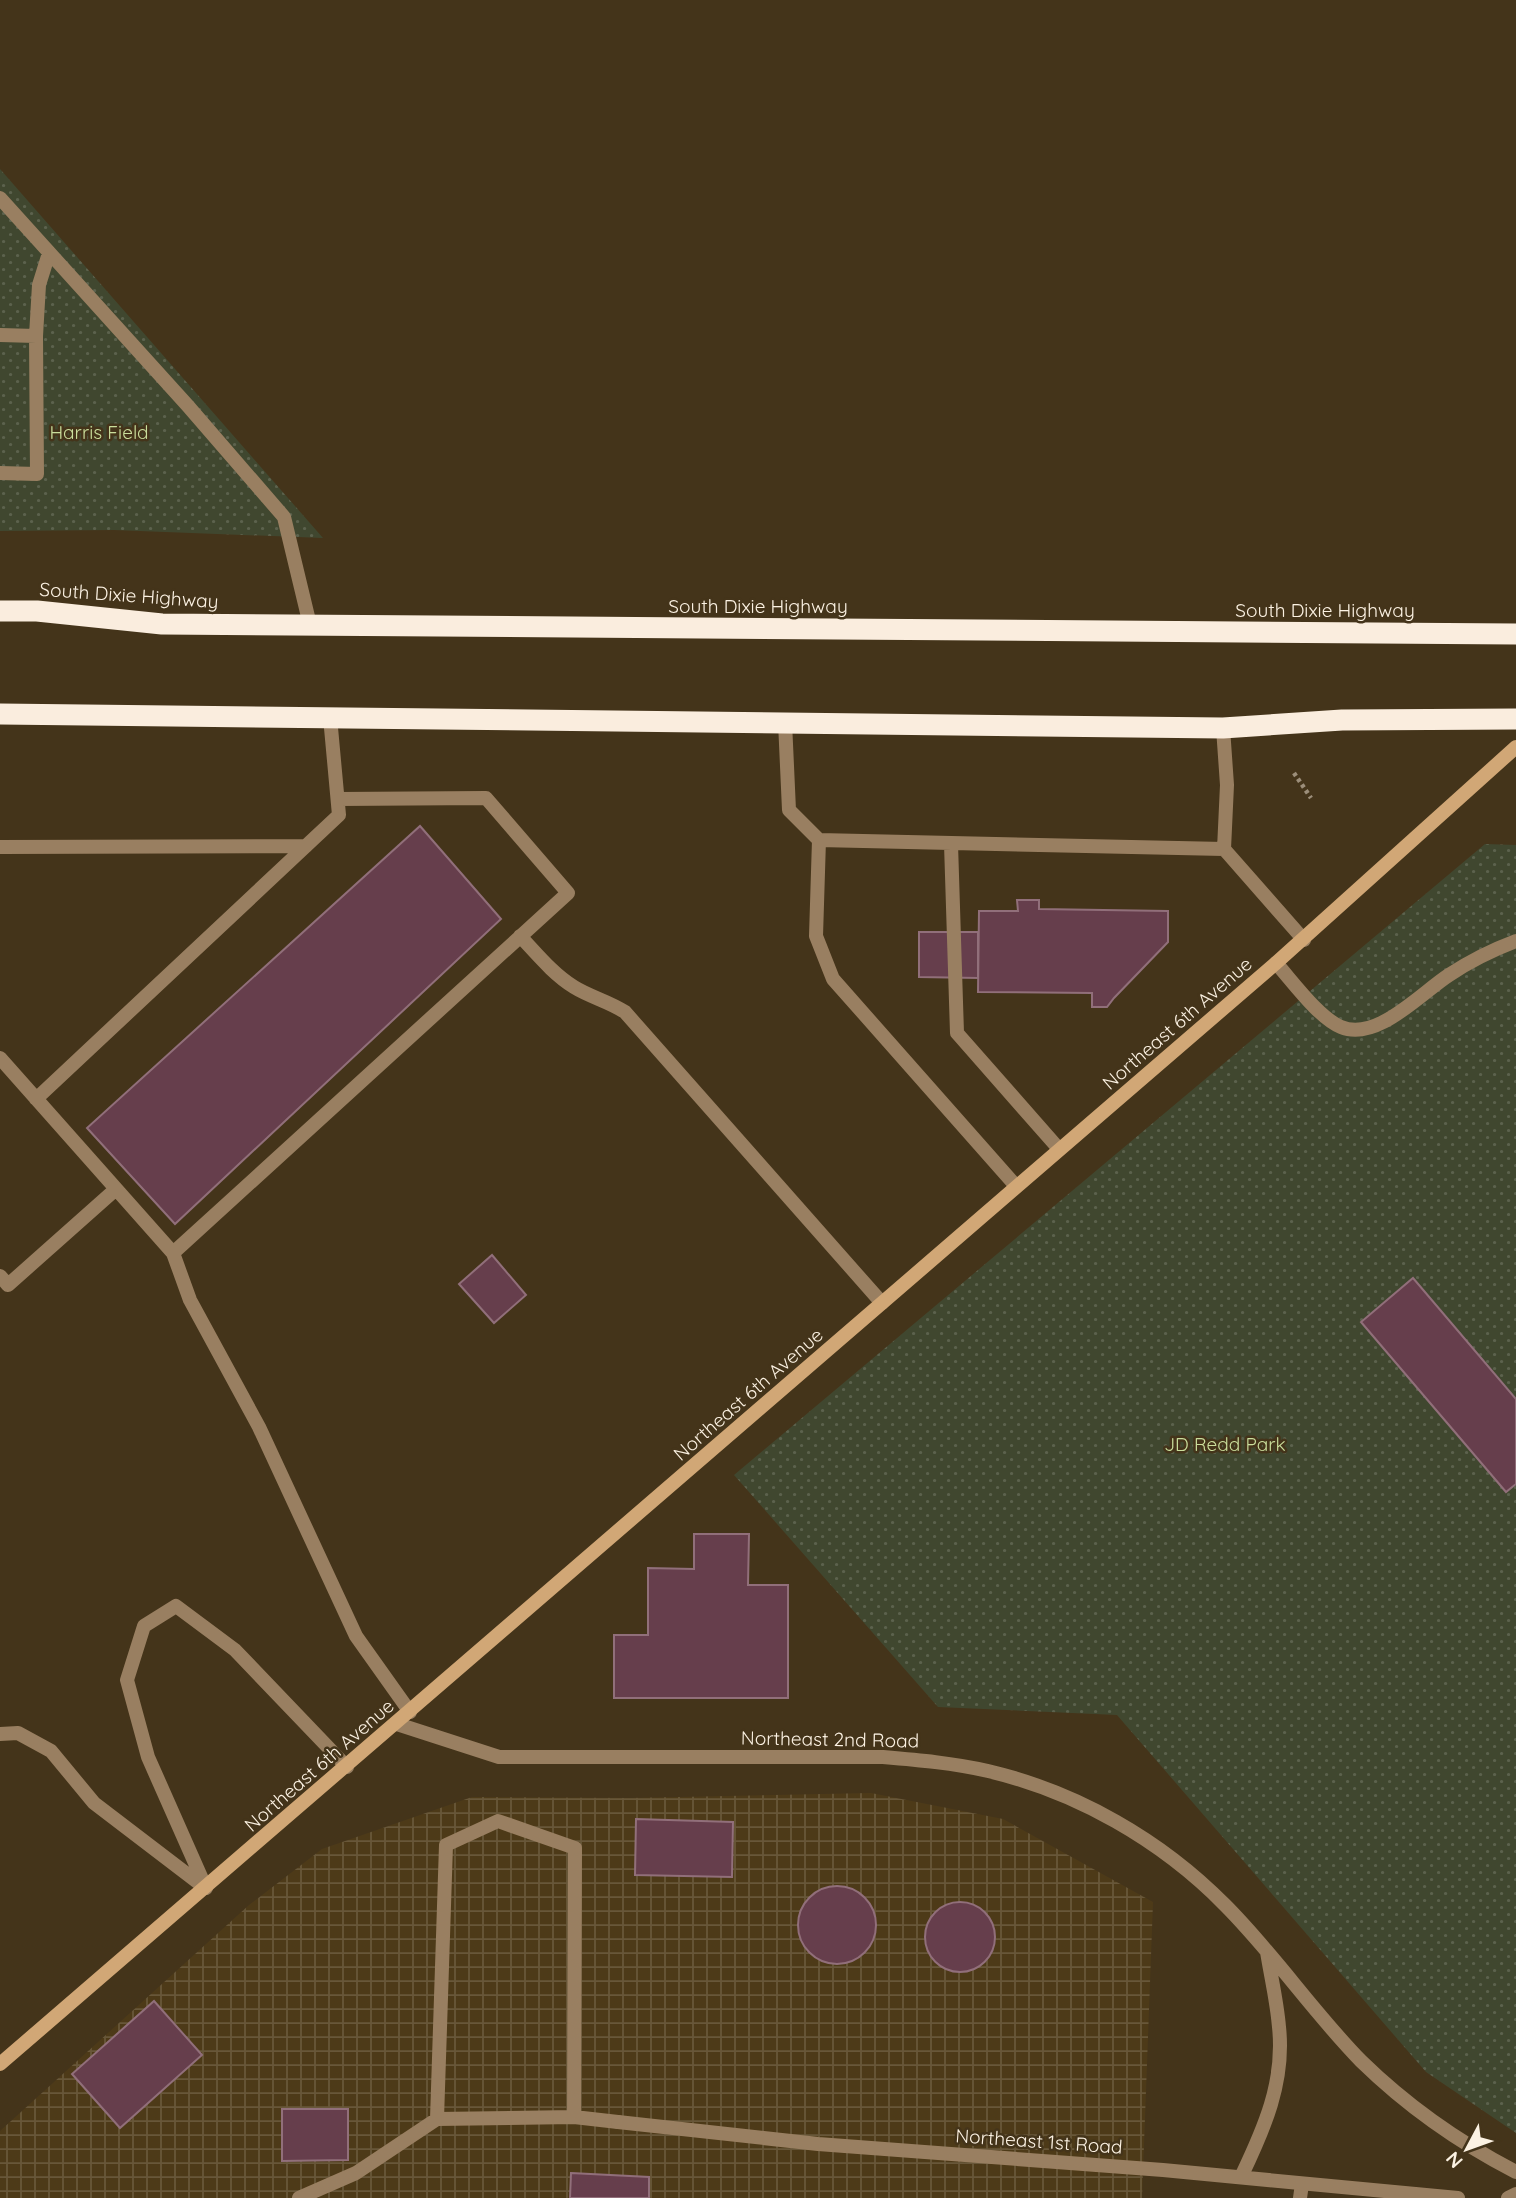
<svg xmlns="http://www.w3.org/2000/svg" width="1516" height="2198" font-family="Quicksand,sans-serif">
  <defs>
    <pattern id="industrial-grid" width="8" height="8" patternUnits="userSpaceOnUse" patternTransform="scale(1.75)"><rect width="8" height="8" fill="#4d3a18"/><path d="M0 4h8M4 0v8" fill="none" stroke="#685739"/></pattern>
    <pattern id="park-dots" width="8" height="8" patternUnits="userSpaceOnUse" patternTransform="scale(1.75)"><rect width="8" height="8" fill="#40472f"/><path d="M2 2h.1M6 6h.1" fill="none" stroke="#5c624d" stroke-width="1.8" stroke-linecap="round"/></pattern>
  </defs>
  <rect width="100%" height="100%" fill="#44341a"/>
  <path fill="url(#industrial-grid)" d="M871,1793L1003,1819L1153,1902L1142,2198H0V2131L249,1905L322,1849L472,1797L630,1798Z"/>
  <path fill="url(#park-dots)" d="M0,169L323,538L114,530L0,531Z
    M1485,844L1516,845V2133L1426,2072L1117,1715L938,1707L734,1475Z"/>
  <path fill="#663e4c" stroke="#916f7a" stroke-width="2" d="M420,826L501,919L175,1224L87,1128Z
    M1017,900H1039V909L1168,911V942L1114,998L1107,1007H1092V993L978,992L979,911H1018Z
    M919,932H978V978L919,977Z
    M492,1255L526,1295L494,1323L459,1284Z
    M1413,1278L1516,1399V1484L1506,1492L1361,1322Z
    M694,1534H749L748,1585H788V1698H614V1635H648V1568L694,1569Z
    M636,1819L733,1822L732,1877L635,1875Z
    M798 1925a39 39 0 1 1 78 0a39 39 0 1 1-78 0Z
    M925 1937a35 35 0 1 1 70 0a35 35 0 1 1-70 0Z
    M154,2001L202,2055L120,2128L72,2074Z
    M282,2109H348V2160L282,2161Z
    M571,2173L649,2177V2198H570Z"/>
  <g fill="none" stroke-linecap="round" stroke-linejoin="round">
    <path stroke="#9c8e7a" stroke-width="4.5" stroke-dasharray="3.5 3.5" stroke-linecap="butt" d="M1294,773L1311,798"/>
    <path stroke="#997f61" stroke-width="14" d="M0,198L188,406L284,517L310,625
      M0,335L36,336L37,474L0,473
      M36,336L39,285L49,253
      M785,722L789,810L819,840L1224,849
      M1223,728L1227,785L1224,849L1304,940
      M819,840L816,936L833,979L1016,1186
      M951,844L957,1033L1059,1149
      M0,847L306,846
      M520,936C537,954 553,974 574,987C590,997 608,1001 625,1012L882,1303
      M1276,963C1293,982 1319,1018 1341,1027C1377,1042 1421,993 1449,975C1470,961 1492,950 1516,941
      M0,1058L173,1253L190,1300L259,1427L356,1636L410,1712
      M36,1099L339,815L330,717
      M173,1253L568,893L486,798L338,799
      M0,1276L8,1285L116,1189
      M0,1734L18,1733L51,1751L94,1803L204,1887
      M206,1888L148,1757L127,1680L144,1626L176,1606L235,1650L347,1767
      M437,2119L574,2117
      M299,2198L356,2173L437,2119L446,1845L498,1821L575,1848L574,2117L618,2122
      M1300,2198L1302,2184"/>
    <path stroke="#997f61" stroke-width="14" d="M397,1724L499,1757H883C918,1760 953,1763 988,1771C1077,1792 1161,1840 1225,1905C1274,1954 1313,2012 1361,2061C1406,2105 1460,2143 1516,2172
      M618,2122L818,2144L1163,2170L1458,2198
      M1241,2177C1264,2129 1285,2082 1279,2027C1277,2002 1271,1977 1267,1952
      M1508,2198L1516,2194"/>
    <path stroke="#d1a776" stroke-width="14" d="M0,2064L1276,963L1516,747"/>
    <path stroke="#faedde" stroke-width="21" d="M0,611H37L162,624L1516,634
      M0,714L1223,728L1342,720L1516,719"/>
  </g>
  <g text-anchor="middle" stroke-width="5" stroke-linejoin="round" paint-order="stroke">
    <g font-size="19" fill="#cade9c" stroke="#44341a">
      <text x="99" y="439">Harris Field</text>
      <text x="1225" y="1451">JD Redd Park</text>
    </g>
    <g font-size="19" fill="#fcf2e3" stroke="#44341a">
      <text transform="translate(129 595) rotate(4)" y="7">South Dixie Highway</text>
      <text x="758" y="613">South Dixie Highway</text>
      <text x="1325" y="617">South Dixie Highway</text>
      <text transform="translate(1177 1023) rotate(-41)" y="7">Northeast 6th Avenue</text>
      <text transform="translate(748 1394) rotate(-41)" y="7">Northeast 6th Avenue</text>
      <text transform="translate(830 1739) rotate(1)" y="7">Northeast 2nd Road</text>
      <text transform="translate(319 1765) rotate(-41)" y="7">Northeast 6th Avenue</text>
      <text transform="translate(1039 2141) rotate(4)" y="7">Northeast 1st Road</text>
    </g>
  </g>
  <g transform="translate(1467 2149) rotate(229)" stroke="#44341a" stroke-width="5" paint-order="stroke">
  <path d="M0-5L12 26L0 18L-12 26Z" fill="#fcf2e3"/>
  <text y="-10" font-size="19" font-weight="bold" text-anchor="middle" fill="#fcf2e3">N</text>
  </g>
</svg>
